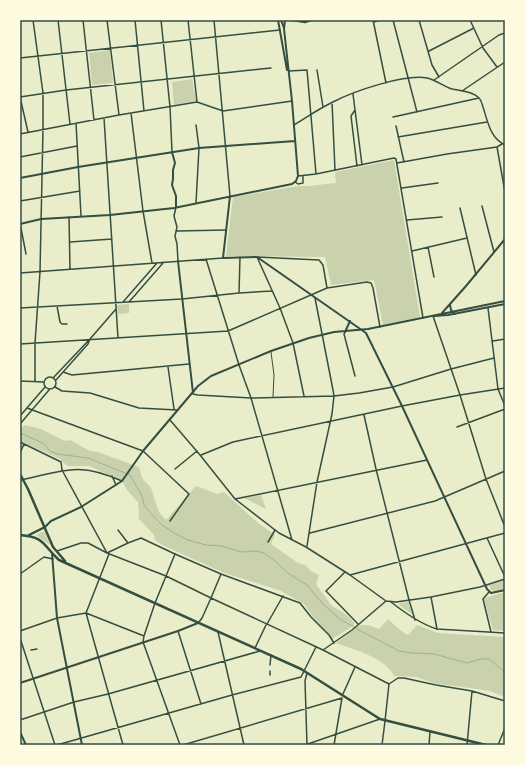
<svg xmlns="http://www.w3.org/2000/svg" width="525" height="765" font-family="Inter,sans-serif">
  <rect width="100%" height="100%" fill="#e9edc9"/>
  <path fill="#cad2ad" d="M110,50L113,83L92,85L89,53Z
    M192,79L196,101L174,105L172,82Z
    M394,160L420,317L383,325L374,280L331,285L325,257L226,256L233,197L298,186H308L336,183L335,172Z
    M129,304V313L118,314L117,305Z
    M25,425L41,429L65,441L70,440L90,451L98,452L139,467L142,478L151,488L159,512L166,520L196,486L217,494L224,492L258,523L275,535L271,544L298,563L305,565L311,571L319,575L316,584L331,605L348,616L355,624L350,628L332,639L313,617L304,604L281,591L222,572L160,544L155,540L154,535L139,519L138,502L127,490L122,481L89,466H67L60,459L20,441V429Z
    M261,495L266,509L244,498Z
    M44,531L50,545L36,535Z
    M505,580V589L495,591L491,590L489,585Z
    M505,592V631L493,630L484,600L485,598Z
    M408,602L412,613V614L399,605L400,603Z
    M388,619C395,625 400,631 408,635L417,625L438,633L505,637V697L490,691L470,688L437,684L416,677L394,676C386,658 353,649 336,643L360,625H368L379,629Z"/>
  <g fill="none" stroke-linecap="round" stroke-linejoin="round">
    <path stroke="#a3b18a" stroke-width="1" d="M20,433L43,443L50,451L57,454L88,458L130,475L142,496L144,505L152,515L161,524L174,533L188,540L206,545L221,546L242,552L256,551L264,553L274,560L289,574L307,585L323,604L340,619L359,630L399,651L412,653L434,654L467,663L481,659H489L505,672"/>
    <path stroke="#344e41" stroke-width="1" d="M271,352L274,375L273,397"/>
    <path stroke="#344e41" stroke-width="1.5" d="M20,442L59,461L61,462L62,470
      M143,451L189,494L170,521
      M20,453L24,444
      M268,542L275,530
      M175,554L221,574L300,603L311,617L329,635L334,643
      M345,572L326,591L358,624
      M20,574L44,557L53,559
      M489,592L483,599L491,632
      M211,598L221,574
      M409,600L415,620
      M391,602C405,613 420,624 437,629L505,633
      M267,624L283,596
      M20,638L55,745
      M31,650L37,649
      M270,665L271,655
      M270,671V675
      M385,721L389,684"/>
    <path stroke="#344e41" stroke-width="1.5" d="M33,20L43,93V129L40,272L35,343V381
      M58,20L70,124
      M83,20L94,120
      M107,20L119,115
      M135,20L144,111
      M161,20L170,107L172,152
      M188,20L197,102
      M214,20L230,196
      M373,20L386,83
      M393,20L417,112
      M419,20L432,65L439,77
      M470,20L483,48L497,67
      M374,22L380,20
      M429,51L474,28
      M20,58L280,30
      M317,70L323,107
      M289,71L307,70L316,174
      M434,80L499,35L505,33
      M462,91L505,62
      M353,94L362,165
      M20,97L66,90L271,68
      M20,97L28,132
      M332,102L335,170
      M355,110L351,116L357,166
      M131,113L143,211L152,263
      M393,117L479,98
      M104,118L118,338
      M76,123L81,216
      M294,125C307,117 320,108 333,102C354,91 404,74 427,78C436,80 443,86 452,89C460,91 471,91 478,97C481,99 482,104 483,107C488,122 490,138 505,145
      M396,126L404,162
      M20,134L119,115L197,102L223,111L292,101
      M398,137L487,122
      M497,147L505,192
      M20,157L77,146
      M397,163L447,154L497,147L502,144
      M298,176L316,174L394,158L396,159L423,318
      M295,182L298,184L303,183V176
      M402,188L438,183
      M20,201L80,191
      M196,203L199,148L196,125
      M482,206L494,252
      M176,207L174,216L177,227L175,236L177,244L178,261
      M460,208L476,275
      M69,217L70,269
      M407,220L442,217
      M20,223L26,254
      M177,231L226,230
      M70,242L112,239
      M428,247L434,277
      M412,251L467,238
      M206,259L239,365L251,398L292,540
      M20,273L223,258
      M239,293L240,257
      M123,302L157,263
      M129,302L163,263
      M57,306L60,322L62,324H67
      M20,308L182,299L239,293L272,291
      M488,308L498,389L505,406
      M433,316L460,395L486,479L505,527
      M345,332L344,334L355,376
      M493,341L505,339
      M20,344L228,331L327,288L367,282L371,283L373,288L380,327
      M168,367L174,409
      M63,372L72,375L189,364
      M44 383a6 6 0 1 1 12 0a6 6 0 1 1-12 0Z
      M53,378L89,340
      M56,380L88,344L90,339L116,309
      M20,381L44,382
      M55,387L62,391L90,393L139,408L177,410
      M193,394L198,395L251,398L334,396L359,393L393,387L451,369L494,358
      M304,396L293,343L280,308L257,257L319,260L323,265L327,288
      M27,408L143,451
      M364,415L376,469L409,600
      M20,416L45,387
      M170,420L200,455L235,499L279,533L306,547L350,575L386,601L396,602L431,597L480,587L505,579
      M20,424L49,390
      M457,427L505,409
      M201,455L233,442L402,406L460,395L505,388
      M175,469L197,451
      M62,470L107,553
      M112,476L116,485
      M20,480C63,471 78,461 122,481
      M235,499L427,460
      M118,530L128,543
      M310,533L435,501L505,471
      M487,538L505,577
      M307,546L317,482L332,414L334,396L333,390L315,298
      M57,551L81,543H88L107,553L166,576L211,598L323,650L389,684L398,678H404L436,685L472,691L505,701
      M107,553L128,543L141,538L175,554L155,603L144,636L143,642L180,745
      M109,554L86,613L123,745
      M350,575L505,533
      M431,597L437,629
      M199,622L202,618L211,598
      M20,631L57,618L86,613L144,636
      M178,631L201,704
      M218,632L244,745
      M255,648L266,625
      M323,650L352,630L386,601
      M307,673L305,681L307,745
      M301,677L316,647
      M343,694L355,667
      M20,720L74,702L108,694L260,651
      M57,745L232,695L301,677
      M183,745L342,698
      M305,745L380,719
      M334,745L342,698
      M382,745L385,721
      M429,745L430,732
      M467,745L472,691
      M498,745L505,728"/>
    <path stroke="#344e41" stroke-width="2" d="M278,20L287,70
      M281,20L284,28
      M172,152L175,163L173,170V179L172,185L176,196V207
      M20,178L78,167L199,148L295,141
      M230,196L223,258L257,257L366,333L402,406L487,589L491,593L505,590
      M20,224L41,219L110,215L174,208L292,184L296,181L298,176L292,101L284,29L285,20
      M178,261L193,393
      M450,305L451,310L455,314
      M442,313L466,286L505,239
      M434,316L448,315L505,304
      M345,332L350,321
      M45,527L51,521L81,507L122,481L143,451L198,386L211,376L271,351L309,338L334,332L368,329L505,301
      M52,553L57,618L82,745
      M20,683L178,631L198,623
      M20,732L26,745"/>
    <path stroke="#344e41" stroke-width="2.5" d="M293,20L305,22L311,20
      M20,474L28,489L53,547L65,561
      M20,535C46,537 43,546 59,560L301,669L380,719L486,745
      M29,535L45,527"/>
  </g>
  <rect width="525" height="765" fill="none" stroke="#fefae0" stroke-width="42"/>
  <rect x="21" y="21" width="483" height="723" fill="none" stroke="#344e41" stroke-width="1.5"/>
</svg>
